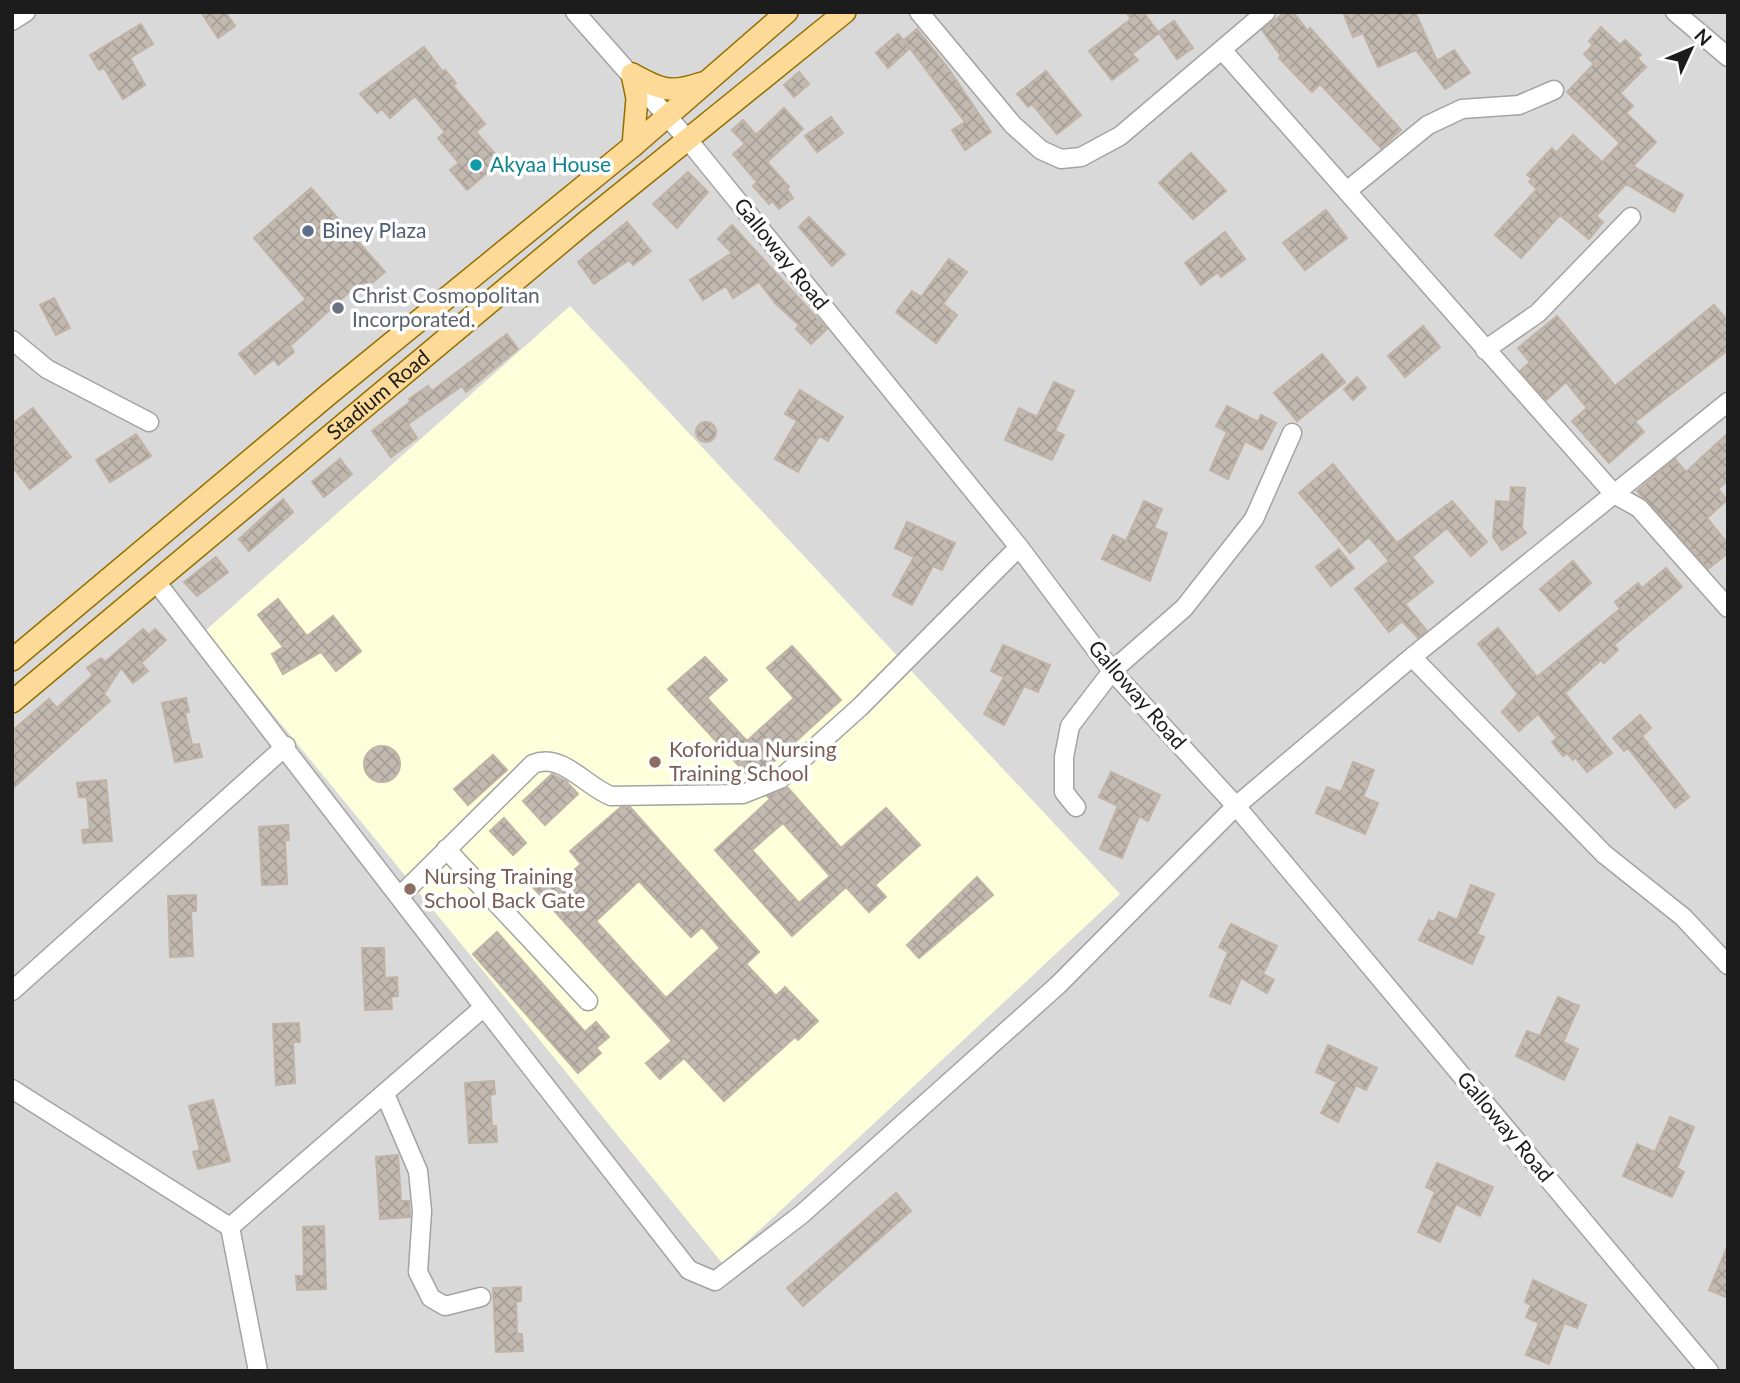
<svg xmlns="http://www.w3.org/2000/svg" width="1740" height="1383" font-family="Lato,sans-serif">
  <defs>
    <pattern id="building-cross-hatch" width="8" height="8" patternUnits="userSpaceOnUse" patternTransform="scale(1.75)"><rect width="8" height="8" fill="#c2bab1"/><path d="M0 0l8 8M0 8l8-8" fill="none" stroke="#a69f98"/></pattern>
  </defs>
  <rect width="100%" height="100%" fill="#eeebe1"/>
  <path fill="#dad9d9" d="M12,12H1728V1371H12Z"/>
  <path fill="#fcffd9" d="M570,306L1120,894L723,1264L205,631Z"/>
  <path fill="url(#building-cross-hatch)" stroke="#c0b2a4" stroke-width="2" fill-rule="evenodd" d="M201,12H225L235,26L218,38Z
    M1126,12H1143L1158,32L1174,21L1193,48L1177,59L1159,33L1132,54L1138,60L1112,80L1089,51L1131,19Z
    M1285,12H1293L1308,31L1310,28L1401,130L1381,148L1320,84L1312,92L1279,58L1281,56L1262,30Z
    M1343,12H1415L1437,61L1454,50L1470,73L1445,89L1416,50L1378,67L1363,33L1353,37Z
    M141,24L153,44L130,58L145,85L123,99L104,68L99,70L90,55Z
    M1601,27L1620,45L1625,40L1641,55L1637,58L1646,67L1620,93L1633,106L1626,113L1656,142L1633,166L1683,195L1674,212L1626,184L1596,216L1603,222L1589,239L1560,215L1521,258L1495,235L1537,189L1529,182L1532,179L1527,175L1552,148L1556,153L1573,135L1602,162L1620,143L1567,92L1594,64L1584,54L1593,45L1589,41Z
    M917,29L948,68L991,132L965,150L952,130L965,122L904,40Z
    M898,34L910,48L888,68L876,53Z
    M424,47L443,72L445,70L456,83L453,86L485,124L476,132L501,161L467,190L450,170L459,163L438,138L445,132L415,96L390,118L382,109L377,113L360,94Z
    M1046,71L1081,115L1057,134L1032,104L1028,107L1017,94Z
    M799,72L809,84L794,97L784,85Z
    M784,108L803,129L767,162L789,187L787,189L793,198L779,209L772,201L769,204L753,186L757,182L733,154L745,144L732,130L743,120L756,135Z
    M831,117L843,133L817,152L805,136Z
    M1191,153L1226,191L1193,219L1159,183Z
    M688,172L708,192L677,228L653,204Z
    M311,188L385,272L361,292L356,286L290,346L294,352L278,365L274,359L255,374L239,354L306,299L254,238Z
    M1326,210L1347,238L1305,270L1283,243Z
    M809,217L845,254L832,266L799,227Z
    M627,222L651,251L633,265L629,260L594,284L578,262Z
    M732,225L827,329L811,344L796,329L799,325L776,304L759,282L733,298L726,286L703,300L690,280L732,253L718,239Z
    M1225,232L1245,259L1221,277L1218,272L1201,285L1185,263Z
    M949,259L967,272L943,304L957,315L936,343L896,312L912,291L921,297Z
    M54,298L70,328L56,335L40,305Z
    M1714,305L1728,321V350L1635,422L1644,432L1609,463L1572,421L1587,408L1566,382L1546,400L1520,371L1530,362L1518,348L1557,316L1615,386Z
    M1423,326L1440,347L1405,377L1388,356Z
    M507,334L518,349L466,392L462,386L408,424L417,438L391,457L372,431L410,402L409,399L428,386L432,391Z
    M1322,354L1345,382L1297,421L1274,393Z
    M1357,377L1366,388L1353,400L1344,389Z
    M1054,382L1074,391L1055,431L1064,435L1052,460L1005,440L1019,408L1037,417Z
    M800,390L843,417L828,441L819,436L798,472L775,459L797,421L785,414Z
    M1227,406L1258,422L1261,415L1276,423L1262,450L1245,441L1228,479L1210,470L1227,432L1216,426Z
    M33,408L71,457L30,489L12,466V424Z
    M696 432a10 10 0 1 1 20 0a10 10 0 1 1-20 0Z
    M1728,433V480L1718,489L1727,500L1707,518L1728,544V553L1708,569L1637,491L1675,459L1686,472Z
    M136,434L151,456L110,482L96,460Z
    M340,459L352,474L324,497L312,482Z
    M1333,464L1397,543L1452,501L1487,542L1471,556L1447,528L1412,557L1433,582L1405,604L1427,631L1418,638L1402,621L1389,632L1355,589L1389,561L1369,537L1350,553L1299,493Z
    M1511,487L1525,488L1522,528L1526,533L1502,550L1493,537L1496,501L1510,502Z
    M283,499L293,512L249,551L239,539Z
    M1144,501L1162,509L1154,528L1167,533L1150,581L1102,559L1113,535L1126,541Z
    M907,522L955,543L942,570L933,566L912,605L893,595L914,557L895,548Z
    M1339,549L1354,568L1331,586L1316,567Z
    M216,557L228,572L197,596L184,582Z
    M1573,561L1591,583L1559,611L1540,589Z
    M1666,568L1682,587L1614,645L1618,650L1604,663L1601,660L1565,693L1612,753L1587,772L1575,757L1573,760L1567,753L1563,756L1552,742L1557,738L1538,714L1519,731L1502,712L1518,694L1478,644L1498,628L1537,677L1620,609L1615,602L1638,583L1642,588Z
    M278,599L307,636L333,616L361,651L336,671L321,652L283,674L272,654L283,647L258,615Z
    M143,629L149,635L155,629L166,640L141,663L148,671L133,683L121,668L104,694L110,701L12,789V731L49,699L57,708L93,675L87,668L101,658L105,662Z
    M1003,645L1050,665L1038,692L1024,686L1004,725L984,714L1004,677L991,671Z
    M792,646L841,700L769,766L772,770L751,779L668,689L705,657L727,680L707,698L747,741L794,698L767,668Z
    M186,698L189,712H185L192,745L199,744L202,757L175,762L162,703Z
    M1640,715L1651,728L1642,736L1689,797L1675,808L1628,748L1624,751L1613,738Z
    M364 764a18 18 0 1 1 36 0a18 18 0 1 1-36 0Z
    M493,755L507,770L468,805L454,789Z
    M1353,762L1374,770L1363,797L1378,803L1365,834L1316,813L1327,787L1341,792Z
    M1111,772L1160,795L1148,821L1139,816L1122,858L1100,849L1118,806L1099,797Z
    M552,774L566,781L578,794L545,825L523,801Z
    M106,780L112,841L83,843L82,830L90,829L87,797H79L77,783Z
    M788,788L841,848L886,808L920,845L875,885L886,897L869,912L846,887L792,936L715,850L770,799L767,796ZM783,823L830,876L799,903L752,850Z
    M621,807H630L759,952L746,964L776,996L785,987L818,1021L798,1040L795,1037L724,1101L684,1058L660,1079L646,1063L672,1041L530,884L549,868L561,882L581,864L570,851ZM639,881L691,937L702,927L720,948L666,998L596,921Z
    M504,818L526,843L513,855L490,831Z
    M288,825L289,840H285L287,884L262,885L259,827Z
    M977,877L993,895L919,958L907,945Z
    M1471,885L1494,894L1477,934L1484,937L1472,964L1419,940L1429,920L1434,922L1439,912L1457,920Z
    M196,895V911H191L193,956L170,957L168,896Z
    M1231,924L1277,946L1263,974L1274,980L1267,993L1241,978L1230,1004L1210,996L1228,952L1219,947Z
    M497,932L585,1032L596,1022L609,1037L596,1048L601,1053L578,1073L473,954Z
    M362,948H384L385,978L397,977L398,996L391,997L392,1009L365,1010Z
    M1558,997L1579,1006L1563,1042L1578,1049L1564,1080L1516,1056L1527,1031L1540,1036Z
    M299,1023L300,1042H293L295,1083L276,1085L273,1024Z
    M1328,1045L1377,1068L1366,1090L1356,1085L1338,1122L1321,1113L1337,1082L1316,1072Z
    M494,1081L495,1094L490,1095L492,1126H496L497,1142L469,1143L465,1083Z
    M213,1100L230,1161L198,1169L193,1152L200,1150L189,1106Z
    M1670,1117L1694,1127L1677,1168L1684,1172L1672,1197L1623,1176L1637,1144L1655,1152Z
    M398,1155L401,1201H409L410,1217L380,1219L376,1157Z
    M1437,1163L1493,1187L1480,1216L1456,1204L1440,1242L1418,1232L1435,1192L1426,1187Z
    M896,1193L911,1211L803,1306L787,1288Z
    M324,1226L326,1289L297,1290L296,1276H304L303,1227Z
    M1728,1245V1298L1709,1290Z
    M1533,1280L1586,1305L1577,1328L1564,1323L1549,1364L1526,1355L1539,1323L1526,1317L1531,1305L1525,1302Z
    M521,1287V1301L516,1302L517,1334H522L523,1351L496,1352L493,1288Z"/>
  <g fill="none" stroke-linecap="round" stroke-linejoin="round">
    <g stroke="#a3a3a3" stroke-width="21">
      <path id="minor" d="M575,12L688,140L1019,547L1112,671L1236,806L1709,1371
        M919,12L1013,125L1041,150L1061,159L1081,157L1120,136L1266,12
        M1675,12L1728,57
        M12,21L26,12
        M1223,51L1614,494L1639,508L1728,608
        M1348,190L1428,125L1462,109L1519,105L1554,90
        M12,340L47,369L149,422
        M1485,350L1538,313L1631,217
        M157,583L484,1007L230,1227L258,1371
        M1412,657L1604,854L1683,917L1728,965
        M1076,807L1064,792V757L1070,726L1112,671L1184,608L1254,519L1292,433
        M446,849L588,1001
        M399,897L533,764C562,752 585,786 611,796L743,794L780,779L860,707L1019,547
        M12,991L286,746
        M484,1007L689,1270L715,1281L802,1214L1058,985L1236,806L1412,657L1728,402
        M12,1089L230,1227
        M385,1094L418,1171L422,1211L418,1272L431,1298L445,1306L481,1297"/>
    </g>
    <g stroke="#947000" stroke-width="24">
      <g id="major">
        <path d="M632,74C661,90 670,94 702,83"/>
        <path d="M632,74L637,98L633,146"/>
        <path d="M12,660L329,394L633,146L787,12"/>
        <path id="s1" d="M12,702L582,225L845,12"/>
      </g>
    </g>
    <use href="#minor" stroke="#fff" stroke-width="18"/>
    <use href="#major" stroke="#fdda97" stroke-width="21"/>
  </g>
  <circle fill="#0f9aa8" stroke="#fff" stroke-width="2.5" cx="476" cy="165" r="7"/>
  <circle fill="#5c6f8a" stroke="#fff" stroke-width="2.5" cx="308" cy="231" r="7"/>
  <circle fill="#6b7280" stroke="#fff" stroke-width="2.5" cx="338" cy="308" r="7"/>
  <g fill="#8d6e63" stroke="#fff" stroke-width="2.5">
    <circle cx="655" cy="762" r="7"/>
    <circle cx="410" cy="889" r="7"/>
  </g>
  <g text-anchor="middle" stroke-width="7" stroke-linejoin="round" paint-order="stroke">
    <g font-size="21" fill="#0d838f" stroke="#fff" text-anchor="start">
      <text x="490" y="172">Akyaa House</text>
    </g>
    <g font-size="21" fill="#4e5e75" stroke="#fff" text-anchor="start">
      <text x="322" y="238">Biney Plaza</text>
    </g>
    <g font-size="21" fill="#1c1c1c" stroke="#fff">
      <text transform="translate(781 254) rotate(51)" y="7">Galloway Road</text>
      <text dy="7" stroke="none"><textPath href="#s1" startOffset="478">Stadium Road</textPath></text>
      <text transform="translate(1137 695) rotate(49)" y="7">Galloway Road</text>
      <text transform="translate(1505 1127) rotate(50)" y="7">Galloway Road</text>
    </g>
    <g font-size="21" fill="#5b616d" stroke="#fff" text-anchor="start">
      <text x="352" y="303">Christ Cosmopolitan<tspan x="352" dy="24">Incorporated.</tspan></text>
    </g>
    <g font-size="21" fill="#785e54" stroke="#fff" text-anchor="start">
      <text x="669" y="757">Koforidua Nursing<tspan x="669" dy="24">Training School</tspan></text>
      <text x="424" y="884">Nursing Training<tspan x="424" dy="24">School Back Gate</tspan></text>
    </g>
  </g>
  <rect width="1740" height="1383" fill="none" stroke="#1c1c1c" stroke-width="28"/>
  <g transform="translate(1691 49) rotate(46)" stroke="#ffffff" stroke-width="5" paint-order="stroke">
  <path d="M0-5L12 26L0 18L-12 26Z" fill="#1c1c1c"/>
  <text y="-10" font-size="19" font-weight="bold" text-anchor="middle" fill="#1c1c1c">N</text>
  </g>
</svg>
